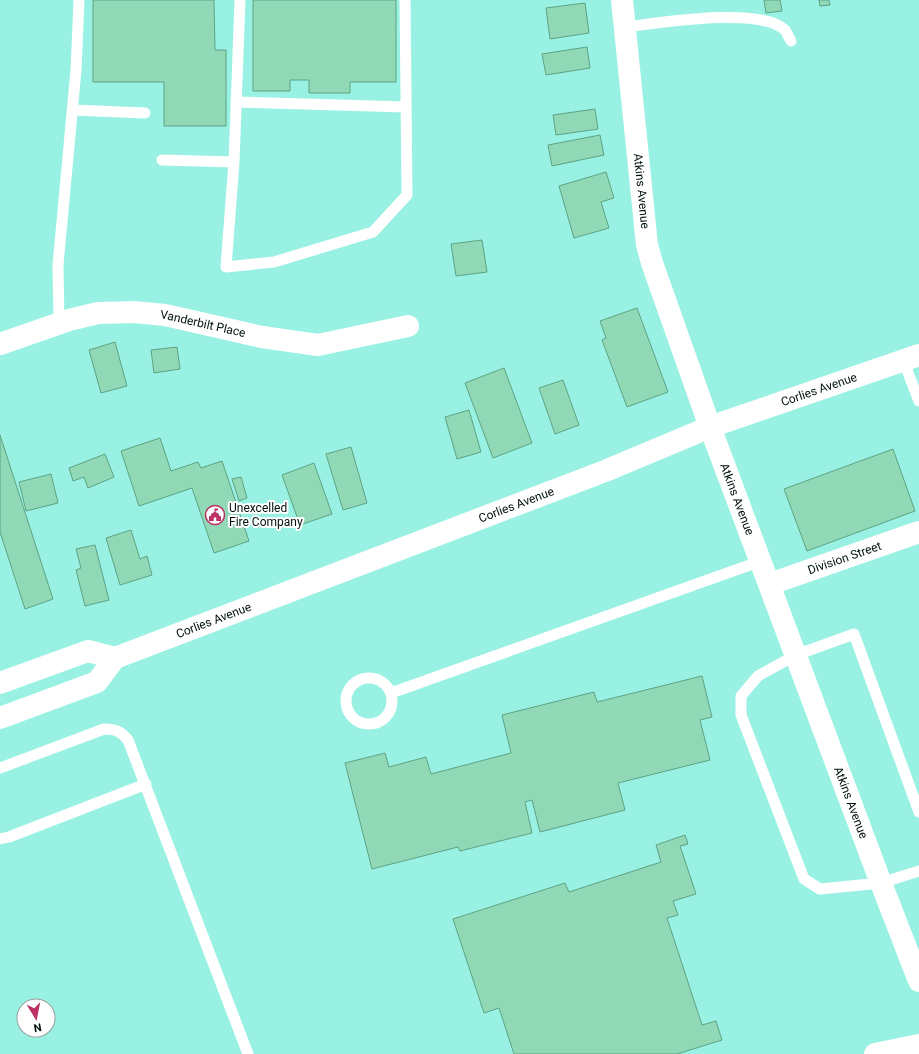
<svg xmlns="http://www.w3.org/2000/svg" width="919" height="1054" font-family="Roboto,sans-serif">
  <rect width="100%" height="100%" fill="#99f1e3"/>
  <path fill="#91d9b6" stroke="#5ca383" d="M93,0H214L215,50H226V126H164V82H93Z
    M253,0H396V82H350V93H309V80H290V91H253Z
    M764,0H780L782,11L766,13Z
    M819,0H829L830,5L820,6Z
    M585,3L589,33L550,39L546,8Z
    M587,47L590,68L546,75L542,54Z
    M595,109L598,129L556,135L553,115Z
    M600,135L604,155L552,166L548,145Z
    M606,172L614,198L601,202L609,228L574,238L559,186Z
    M482,240L487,272L456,276L451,244Z
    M637,308L668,392L627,407L602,340L606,338L600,321Z
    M115,342L127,386L101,393L89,350Z
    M177,347L180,369L154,373L151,350Z
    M504,368L532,443L493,458L465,383Z
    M563,380L579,425L555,434L539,388Z
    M469,410L481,452L457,459L445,417Z
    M0,435L53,599L25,609L0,532Z
    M160,438L171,471L198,462L201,468L222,461L249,541L214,553L192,488L139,506L121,451Z
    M351,447L367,503L343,510L326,454Z
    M893,449L915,511L807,551L784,489Z
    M105,454L114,477L88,488L84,477L73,481L69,468Z
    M314,463L332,514L300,525L282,475Z
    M51,474L58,503L26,511L19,482Z
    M241,477L247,498L239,501L232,479Z
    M131,530L140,559L147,556L152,575L120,585L106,538Z
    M95,545L109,600L85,606L76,570L81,568L76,549Z
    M702,676L712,717L700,720L710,760L618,783L625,810L540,832L532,800L525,802L532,833L460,851L458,847L372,869L345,763L385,753L389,767L426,757L431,774L511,753L502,715L594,692L597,702Z
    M685,835L688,844L680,846L696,894L673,901L678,915L667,918L702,1025L716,1021L722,1040L677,1054H514L499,1008L484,1013L453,919L565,883L569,892L661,862L656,845Z"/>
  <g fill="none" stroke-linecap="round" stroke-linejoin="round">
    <path stroke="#fff" stroke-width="11" d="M240,0L234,162L226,267L274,262L373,232L407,195L405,0
      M625,27C659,23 759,6 785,30C787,33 789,38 791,41
      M236,102L406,107
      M73,110L145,113
      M162,160L234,162
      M59,323L58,265L76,70L79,0
      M903,360L919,401
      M346 701a23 23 0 1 1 46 0a23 23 0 1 1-46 0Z
      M391,693L761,561
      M0,768L104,729C115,729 121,731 128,740L248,1054
      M919,812L854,634L796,655L758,676L741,696V715L804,879L820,889L881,883L919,871
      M0,839L9,837L146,784"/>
    <g stroke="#fff" stroke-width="22">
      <path id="s1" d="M0,344L69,320L98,313L134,312L165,315L262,337L318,345L408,326"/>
      <path id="s2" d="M770,584L919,532"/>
      <path d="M875,1054L919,1045"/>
    </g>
    <g stroke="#fff" stroke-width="22">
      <path id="s3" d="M622,0L647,245L652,263L710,427L881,883L919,981"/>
      <path d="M0,683L88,651L115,658"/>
      <path id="s4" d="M0,718L97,682L115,658L605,471L710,427L919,355"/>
    </g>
  </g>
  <defs>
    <g id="civic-ring" transform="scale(1)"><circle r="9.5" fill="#fff" stroke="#bd3165" stroke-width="1.5"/><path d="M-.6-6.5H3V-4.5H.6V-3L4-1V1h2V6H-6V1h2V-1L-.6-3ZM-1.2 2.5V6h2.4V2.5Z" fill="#bd3165"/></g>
  </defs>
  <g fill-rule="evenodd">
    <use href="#civic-ring" x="215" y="515"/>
  </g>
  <g text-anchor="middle" stroke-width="4" stroke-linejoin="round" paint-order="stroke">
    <g font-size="12" fill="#00110e" stroke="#fff">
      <text dy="4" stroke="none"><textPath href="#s3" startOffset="192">Atkins Avenue</textPath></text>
      <text dy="4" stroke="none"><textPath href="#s1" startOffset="209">Vanderbilt Place</textPath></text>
      <text dy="4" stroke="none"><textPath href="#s4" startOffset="887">Corlies Avenue</textPath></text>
      <text dy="4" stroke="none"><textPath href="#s3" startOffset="516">Atkins Avenue</textPath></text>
      <text dy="4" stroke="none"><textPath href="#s4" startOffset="563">Corlies Avenue</textPath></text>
      <text dy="4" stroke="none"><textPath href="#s2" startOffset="79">Division Street</textPath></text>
      <text dy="4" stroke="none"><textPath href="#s4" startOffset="239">Corlies Avenue</textPath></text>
      <text dy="4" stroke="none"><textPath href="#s3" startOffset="840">Atkins Avenue</textPath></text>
    </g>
    <g font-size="12" fill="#00110e" stroke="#fff" text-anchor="start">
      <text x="229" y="512">Unexcelled<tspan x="229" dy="14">Fire Company</tspan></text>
    </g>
  </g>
  <g transform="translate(36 1018) rotate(170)"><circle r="19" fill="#ffffff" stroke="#99a09f"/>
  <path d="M0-3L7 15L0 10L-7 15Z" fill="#bd3165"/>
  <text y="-6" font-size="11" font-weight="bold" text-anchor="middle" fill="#00110e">N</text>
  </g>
</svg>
